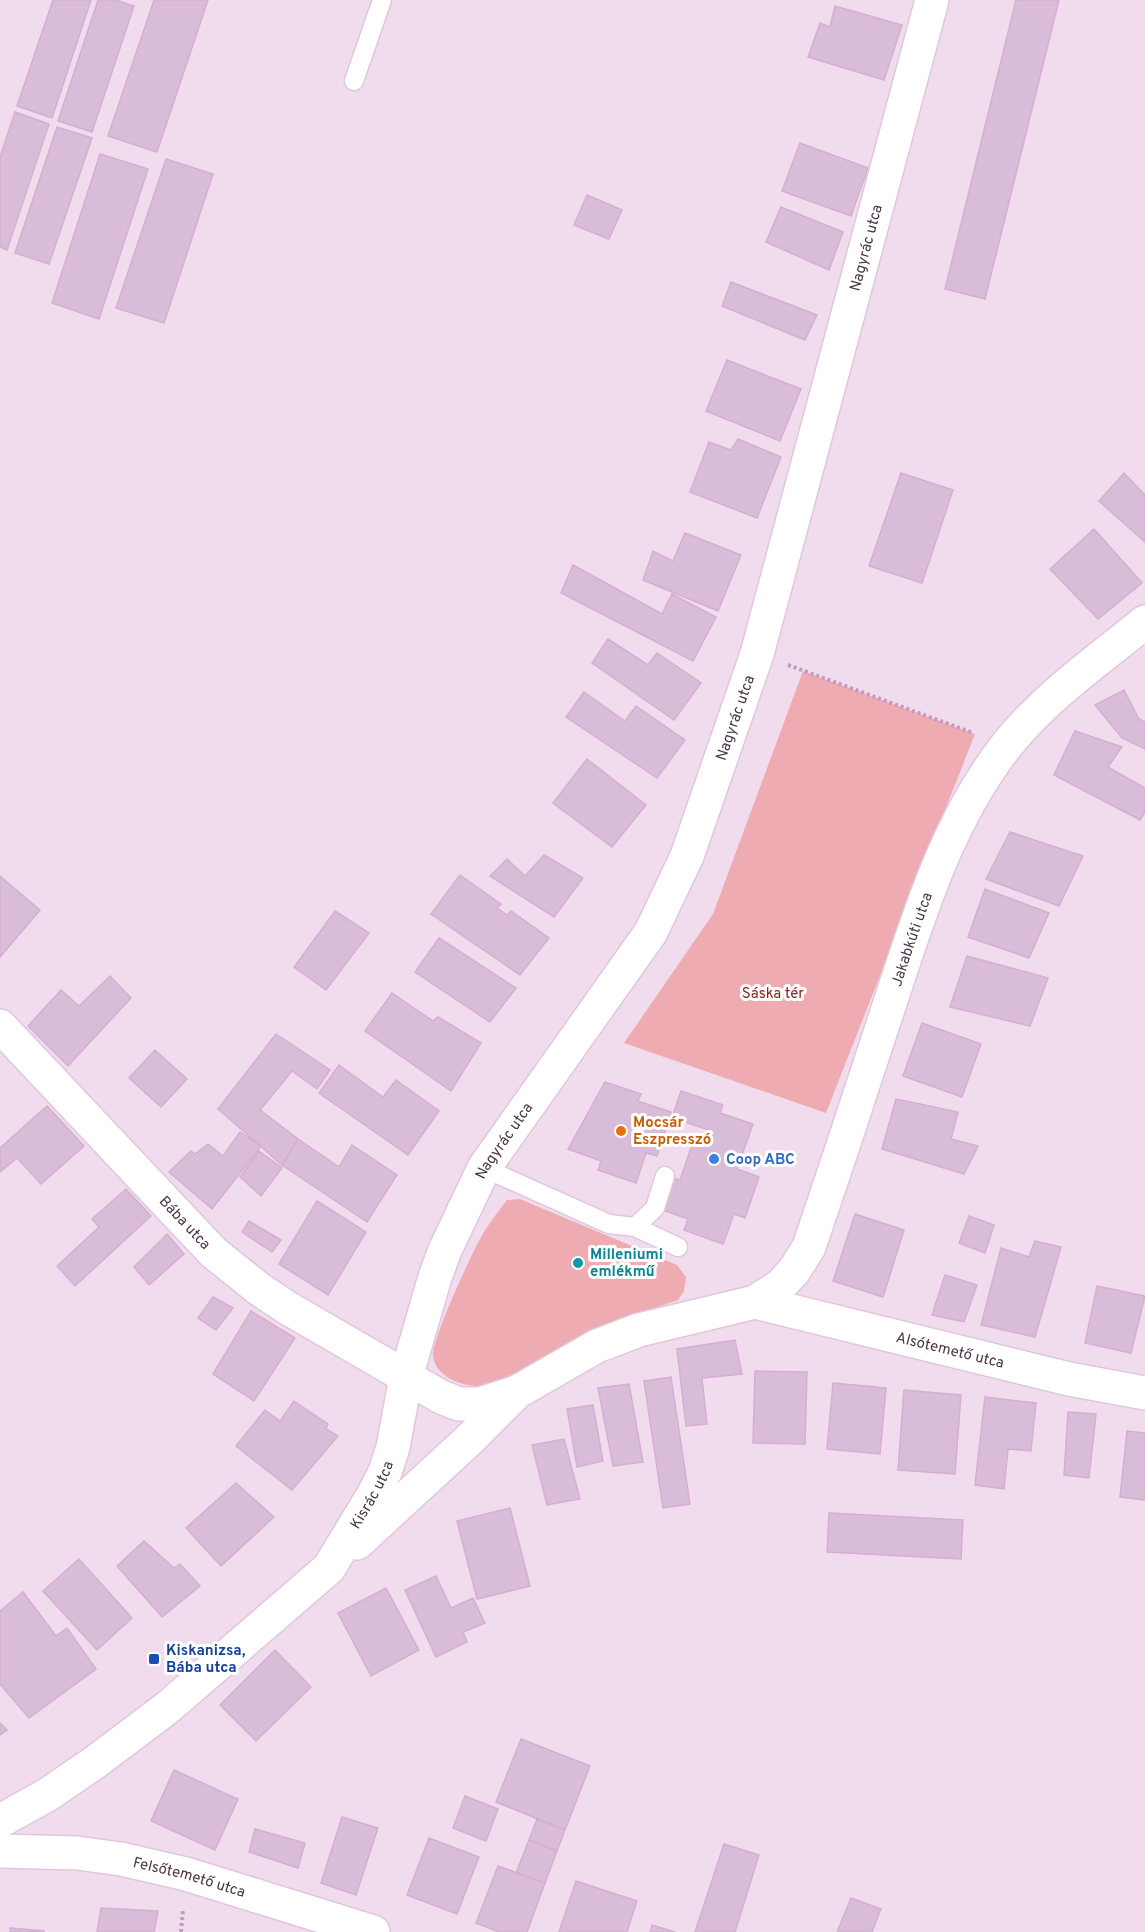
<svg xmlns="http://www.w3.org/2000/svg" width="1145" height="1932" font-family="Overpass,sans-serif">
  <rect width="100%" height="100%" fill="#f6e8f4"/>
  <path fill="#f1dcee" d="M0,0H1145V1932H0Z"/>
  <path fill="#eeacb2" d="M803,671L975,734L826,1113L624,1043L713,914Z
    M520,1199L677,1265L686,1277L684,1291L678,1300C657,1308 634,1312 613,1321C584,1333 556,1350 529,1366C517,1372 497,1385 483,1386C465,1388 435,1377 433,1356C432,1338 474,1248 485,1230C492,1220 499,1210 507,1200Z"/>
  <path fill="#d9bcd7" stroke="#d5aed2" stroke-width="1.5" d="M53,0H91L52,118L17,106Z
    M98,0H115L134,6L92,132L58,121Z
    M154,0H208L157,152L108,136Z
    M1016,0H1059L985,299L945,289Z
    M835,6L902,25L884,80L808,57L820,23L830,27Z
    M15,112L49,124L7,250L0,247V157Z
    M57,127L92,138L49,264L15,253Z
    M800,143L868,168L851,216L782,191Z
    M100,154L148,169L99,319L52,303Z
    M166,159L213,174L164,323L116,308Z
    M587,195L622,210L609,239L574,225Z
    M781,207L843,232L829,270L766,242Z
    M731,282L817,315L805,340L722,306Z
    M727,360L801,389L780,441L706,411Z
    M738,439L781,457L757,518L690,492L709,442L731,450Z
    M901,473L953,490L922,583L869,566Z
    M1124,473L1145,495V542L1099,501Z
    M1094,529L1142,583L1098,619L1050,569Z
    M685,533L741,555L718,611L643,580L653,551L673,561Z
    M573,565L662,614L672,594L716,617L693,661L561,593Z
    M608,639L648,665L657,653L701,683L674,720L592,663Z
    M1124,690L1139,719L1145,722V749L1122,738L1095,705Z
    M584,692L625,721L636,706L685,740L657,778L566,717Z
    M1075,731L1122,747L1108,767L1145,788V812L1140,820L1054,775Z
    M587,759L646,805L612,847L553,803Z
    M1010,832L1083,856L1059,906L986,879Z
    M544,855L583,878L554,917L490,876L507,859L525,876Z
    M460,875L501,904L497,908L507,915L511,911L549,938L520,975L431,914Z
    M0,876L40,910L0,957Z
    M985,889L1049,913L1029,958L968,937Z
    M335,911L369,933L326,990L294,967Z
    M439,938L516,988L490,1022L415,972Z
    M967,956L1048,978L1030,1026L950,1007Z
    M110,976L131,998L68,1066L28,1026L61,990L79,1006Z
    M392,993L433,1021L438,1017L481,1043L451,1091L365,1031Z
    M922,1023L981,1044L962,1097L903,1076Z
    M276,1034L330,1070L317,1089L292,1071L260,1110L298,1139L282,1165L218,1109Z
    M155,1050L187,1079L161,1107L129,1078Z
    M339,1065L383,1097L396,1080L439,1111L408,1155L319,1093Z
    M605,1082L641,1094L638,1101L671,1112L657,1156L646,1153L636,1183L598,1170L601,1161L568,1149Z
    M681,1091L723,1105L720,1113L753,1124L737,1169L759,1177L745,1218L734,1214L723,1244L684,1230L688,1219L660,1209L671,1177L680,1180L692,1145L703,1149L709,1130L672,1118Z
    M896,1099L958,1112L951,1139L978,1146L964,1174L882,1149Z
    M47,1106L84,1146L41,1184L17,1158L0,1172V1148Z
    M240,1132L261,1146L212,1209L169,1172L191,1151L195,1154L208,1144L223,1156Z
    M298,1139L339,1167L352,1145L397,1175L367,1222L282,1165Z
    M259,1151L282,1168L261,1196L240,1177Z
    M126,1189L151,1216L75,1286L57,1266L99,1227L92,1219Z
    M317,1201L366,1232L328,1295L279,1264Z
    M855,1214L904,1230L883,1297L833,1281Z
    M969,1216L994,1225L985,1253L959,1243Z
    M249,1221L281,1240L272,1252L242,1232Z
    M167,1234L184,1254L149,1285L134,1267Z
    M1035,1241L1061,1247L1035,1337L981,1325L1001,1248L1029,1257Z
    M945,1275L977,1285L964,1322L932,1315Z
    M1097,1286L1145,1296L1131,1353L1085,1343Z
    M213,1297L233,1308L216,1330L198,1318Z
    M251,1311L295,1338L254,1401L213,1374Z
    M735,1340L742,1374L702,1378L707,1424L686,1426L677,1349Z
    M755,1371L807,1372L805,1444L753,1443Z
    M671,1377L690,1504L663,1508L644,1381Z
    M833,1383L886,1388L880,1454L827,1449Z
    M629,1384L643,1462L613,1466L598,1388Z
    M904,1390L961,1395L955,1474L898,1470Z
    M985,1397L1036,1403L1031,1451L1008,1449L1004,1489L975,1485Z
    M294,1401L328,1424L326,1429L338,1436L292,1490L236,1446L265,1410L280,1421Z
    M593,1405L603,1461L577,1467L567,1409Z
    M1068,1412L1096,1414L1089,1478L1064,1475Z
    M1127,1431L1145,1433V1500L1120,1497Z
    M564,1439L580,1499L547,1505L532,1445Z
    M236,1483L274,1517L221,1566L186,1528Z
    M510,1508L530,1586L477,1599L457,1521Z
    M829,1513L963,1520L961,1559L827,1552Z
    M144,1541L174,1568L180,1564L200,1586L162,1617L117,1566Z
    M79,1559L132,1618L97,1650L43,1591Z
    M436,1576L451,1608L473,1598L485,1623L463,1632L467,1642L436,1657L405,1590Z
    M386,1588L419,1650L371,1676L338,1613Z
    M23,1592L56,1636L67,1628L96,1669L29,1718L0,1684V1611Z
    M275,1650L311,1687L256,1741L220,1705Z
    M0,1723L7,1730L0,1735Z
    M521,1739L590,1766L565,1830L496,1802Z
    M174,1770L238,1799L215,1850L151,1821Z
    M465,1796L498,1809L486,1841L453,1828Z
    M342,1817L378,1828L356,1895L321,1883Z
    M537,1819L565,1830L557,1851L529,1840Z
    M255,1829L305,1843L298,1868L249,1852Z
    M429,1838L479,1857L457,1914L407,1895Z
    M529,1840L557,1851L545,1883L516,1873Z
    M724,1844L759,1855L735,1932H695Z
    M498,1866L545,1883L527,1932H499L476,1923Z
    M576,1881L637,1901L627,1932H559Z
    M851,1898L881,1909L872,1932H837Z
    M101,1908L158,1911L154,1932H97Z
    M652,1925L675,1932H650Z
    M10,1928L45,1931L10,1932Z"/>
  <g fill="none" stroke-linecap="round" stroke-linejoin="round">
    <g stroke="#e1c6dd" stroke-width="21">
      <path id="lane" d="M354,81L382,0
        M484,1168L609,1224L635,1227L655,1208L665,1176
        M635,1227L678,1247"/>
    </g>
    <g stroke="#e1c6dd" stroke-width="36">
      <g id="street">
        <path id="s1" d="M0,1026L213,1252L259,1289L286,1307L441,1397L459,1404H480L517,1392L597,1346L639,1330L755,1302L780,1286L794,1271L809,1247C836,1167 863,1086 889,1006C919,915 947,822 1006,746C1045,697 1097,661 1145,622"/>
        <path id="s2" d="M755,1302L1069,1379L1145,1393"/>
        <path d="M357,1543L470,1439L514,1395"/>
        <path id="s3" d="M0,1821L47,1795L94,1763L167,1708L329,1568L372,1497L385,1472L393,1447L406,1377L435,1277L445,1250L484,1168L651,932L687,856L757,654L932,0"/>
        <path id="s4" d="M0,1851L77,1853L121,1859L186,1874L373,1932"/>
      </g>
    </g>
    <path stroke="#c699c1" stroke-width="4" stroke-dasharray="3 3" stroke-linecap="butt" d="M788,665L973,733
      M181,1932L183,1909"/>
    <use href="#lane" stroke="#fff" stroke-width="18"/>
    <use href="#street" stroke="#fff" stroke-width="33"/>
  </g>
  <circle fill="#e8710a" stroke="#fff" stroke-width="2" cx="621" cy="1131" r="6"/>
  <circle fill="#3f7fe0" stroke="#fff" stroke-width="2" cx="714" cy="1159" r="6"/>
  <circle fill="#0f9aa8" stroke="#fff" stroke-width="2" cx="578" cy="1263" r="6"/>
  <rect fill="#1a4fb4" stroke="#fff" stroke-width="2" x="148" y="1653" width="12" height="12" rx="3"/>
  <g text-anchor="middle" stroke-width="6" stroke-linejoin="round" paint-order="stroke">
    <g font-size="15" fill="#4a3649" stroke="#fff">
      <text dy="5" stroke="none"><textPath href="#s3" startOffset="1856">Nagyrác utca</textPath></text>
      <text dy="5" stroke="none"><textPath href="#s3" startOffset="1368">Nagyrác utca</textPath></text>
      <text dy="5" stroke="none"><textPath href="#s1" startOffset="1320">Jakabkúti utca</textPath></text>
      <text dy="5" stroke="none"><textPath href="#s3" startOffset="882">Nagyrác utca</textPath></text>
      <text dy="5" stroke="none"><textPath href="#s1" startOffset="270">Bába utca</textPath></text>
      <text dy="5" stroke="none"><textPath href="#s2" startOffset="201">Alsótemető utca</textPath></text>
      <text dy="5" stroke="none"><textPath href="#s3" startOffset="501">Kisrác utca</textPath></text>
      <text dy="5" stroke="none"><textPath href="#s4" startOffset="192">Felsőtemető utca</textPath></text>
    </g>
    <g font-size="15" fill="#842921" stroke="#fff">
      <text x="773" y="998">Sáska tér</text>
    </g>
    <g font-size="15" font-weight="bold" fill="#c56008" stroke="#fff" text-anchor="start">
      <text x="633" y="1127">Mocsár<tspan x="633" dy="17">Eszpresszó</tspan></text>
    </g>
    <g font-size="15" font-weight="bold" fill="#366cbe" stroke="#fff" text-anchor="start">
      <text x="726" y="1164">Coop ABC</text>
    </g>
    <g font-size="15" font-weight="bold" fill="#0d838f" stroke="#fff" text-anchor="start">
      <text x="590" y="1259">Milleniumi<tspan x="590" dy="17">emlékmű</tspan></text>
    </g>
    <g font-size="15" font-weight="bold" fill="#164399" stroke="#fff" text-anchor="start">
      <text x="166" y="1655">Kiskanizsa,<tspan x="166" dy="17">Bába utca</tspan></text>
    </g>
  </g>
</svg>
